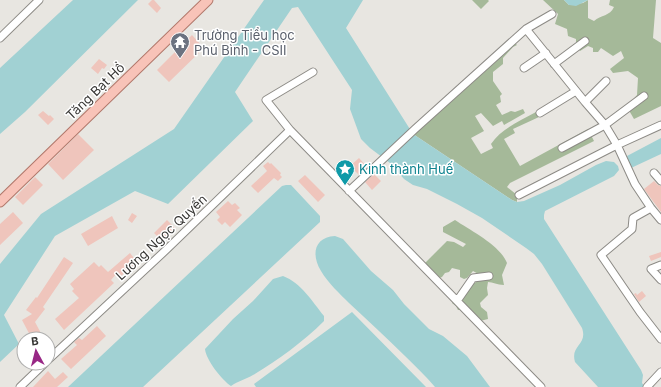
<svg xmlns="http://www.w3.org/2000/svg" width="661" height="387" font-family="Inter,sans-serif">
  <rect width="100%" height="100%" fill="#e8e6e1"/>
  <path fill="#a5b999" d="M472,0H488L489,1L481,9Z
    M543,0H564L569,5L583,3L588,0V18L594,21C601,15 610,16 614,7L609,5L610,0H656L653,38L661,43V106L634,119L627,107L637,95L638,78L628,71L613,73L610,69L624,58L621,51L613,56L601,48L598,52H593V48L588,46L580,51L576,45V39L568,36L567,29L555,24L558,14Z
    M514,42L517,45L513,47L503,58V64L493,72V81L502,94L500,96L501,102L496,105L502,115L511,111L515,112L523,109L525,113L504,125L502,121L493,126L481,113L475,116L484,131L471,138L481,154L493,148L491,144C501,129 520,121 536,112L539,117L513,129L515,133L504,139L520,166L588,129L594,141L510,183L507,187L517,195V202L512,200L413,134Z
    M455,220C471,231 500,245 507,263L502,275L504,285C497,285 493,282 488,282L487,288L488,295L480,303L481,307L487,312L488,319L480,321L466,310H458L456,306L452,303L457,297L474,283L483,279L482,276L473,271L467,278L464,279L460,277V270L452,268L449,272L445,273L442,277L437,279L422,266L447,241L454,242L463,247L466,244L443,232V227Z"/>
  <path fill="#a1d1d3" d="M73,0H138L25,112L0,134V68Z
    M264,0H363L346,28L413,134L512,200L517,202L524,201L560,185L596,165L606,161L614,162L618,166L619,170L614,176L545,211L544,215V219L641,370L643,375L642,383L645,387H598L575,362C570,345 588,345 582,328L542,264L534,254L526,248L482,218L457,204L427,189L413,185L404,179L390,163L370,148L361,139L350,109L352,90L298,7L292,8L235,92L253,121L168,204L135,191L55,236L4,315L19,344L0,362V264L41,214L174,129Z
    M564,0H588L576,6L569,5Z
    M661,138V154L631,168L627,156Z
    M286,185H291L320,216V222L143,387H68L282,186Z
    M335,236L343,239L371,271L393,290L404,304L429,329L443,336L467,356L490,387H435C426,376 415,366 405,356C387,338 368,321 349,303C340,294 328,283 321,271C311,255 314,237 335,236Z
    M283,276C301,283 312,301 324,316V321C303,342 278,360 253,375C246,379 238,381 231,386C222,380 206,360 205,349L233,319L253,301L273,279Z
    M352,312L426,387H256L254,384Z"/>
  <path fill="#efc5bc" d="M152,0H154L161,8L157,13L148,4Z
    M192,35L204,48L169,82L157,70Z
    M99,59L107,65L104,69L102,68L98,74L91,68Z
    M43,111L49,116L50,115L54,119L48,125L38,115Z
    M78,134L94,150L63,180L48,164Z
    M359,158L367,167L359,175L350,166Z
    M268,162L270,164L271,163L281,173L280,175L282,177L278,181L274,178L258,193L251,186L267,171L263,166Z
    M374,174L381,181L372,190L365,182Z
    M305,175L325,195L318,202L298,181Z
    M35,177L43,185L23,205L15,197Z
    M654,181L658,185L661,186V212L644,189Z
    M228,201L232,205L235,203L240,208L237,210L242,215L230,227L225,222L222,225L217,220L220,217L216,212Z
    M13,212L23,223L0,245V224Z
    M132,213L137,216L132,223L128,220Z
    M112,216L118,228L88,246L81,234Z
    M167,220L175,228L162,241L154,233Z
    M661,252V257L651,261L649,256Z
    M130,253L137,262L121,276L118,272L111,280L114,283L64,330L55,319L79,298L72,291L74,289L70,284L94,262L99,267L101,265L108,272Z
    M64,257L73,263L43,307L45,309L35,322L43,337L39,339H32L22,320L32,314L26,310L36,297L37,298Z
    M642,291L646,296L639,302L634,294L636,293L637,295Z
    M97,326L106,336L71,369L61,359L77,345L74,342L79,338L82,340Z
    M48,371L55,379L63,372L68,377L57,387H33Z"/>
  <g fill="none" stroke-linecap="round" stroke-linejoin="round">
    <g stroke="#8d8b86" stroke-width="9">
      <path id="minor" d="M526,29L585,102L605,125L617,145L635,184L651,208L661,220
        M0,38L39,0
        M554,64L585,41
        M524,68L546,53
        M313,72L266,100L290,130L541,387
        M585,102L606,81
        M540,113L576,91
        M562,148L605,125L644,96
        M654,173L661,181
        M349,191L415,129L526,29L552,14
        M519,195L617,145L661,125
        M651,208L633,218L632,229L601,255L640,312L661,339
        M661,265L651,269L661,280
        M457,301L473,278L489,276
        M48,360L167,249L290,130
        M20,387L45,363
        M647,387L661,372"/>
    </g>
    <g stroke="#b1786b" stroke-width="11">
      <path id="major" d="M0,202L208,0"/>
    </g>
    <use href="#minor" stroke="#fff" stroke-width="7"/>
    <use href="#major" stroke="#f8c3b8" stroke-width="9"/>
  </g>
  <defs>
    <g id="temple-pin" transform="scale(1)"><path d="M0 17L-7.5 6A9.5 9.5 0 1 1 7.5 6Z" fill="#6b7280" stroke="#fff"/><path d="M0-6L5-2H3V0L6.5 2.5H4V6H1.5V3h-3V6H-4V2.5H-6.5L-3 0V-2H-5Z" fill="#fff"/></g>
    <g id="sight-pin" transform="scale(1)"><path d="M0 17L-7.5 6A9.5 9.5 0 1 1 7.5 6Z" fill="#0f9aa8" stroke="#fff"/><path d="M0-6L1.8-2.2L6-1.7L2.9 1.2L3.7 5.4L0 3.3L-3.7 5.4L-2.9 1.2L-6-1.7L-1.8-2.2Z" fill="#fff"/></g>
  </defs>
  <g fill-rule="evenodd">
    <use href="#temple-pin" x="180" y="42"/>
    <use href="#sight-pin" x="345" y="169"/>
  </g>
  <g text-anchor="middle" stroke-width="3" stroke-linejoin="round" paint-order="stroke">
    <g font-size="13" fill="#5b616d" stroke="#fff" text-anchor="start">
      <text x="194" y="40">Trường Tiểu học<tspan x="194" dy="15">Phú Bình - CSII</tspan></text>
    </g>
    <g font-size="13" fill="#373634" stroke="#fff">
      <text transform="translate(95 91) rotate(-44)" y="5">Tăng Bạt Hổ</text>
      <text transform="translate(161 237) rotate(-43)" y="5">Lương Ngọc Quyến</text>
    </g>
    <g font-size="13" fill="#0d838f" stroke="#fff" text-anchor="start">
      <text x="359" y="174">Kinh thành Huế</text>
    </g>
  </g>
  <g transform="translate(36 351) rotate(353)"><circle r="19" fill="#ffffff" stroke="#afafae"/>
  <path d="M0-3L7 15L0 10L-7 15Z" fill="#982785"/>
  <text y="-6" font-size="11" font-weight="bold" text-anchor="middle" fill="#373634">B</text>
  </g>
</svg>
